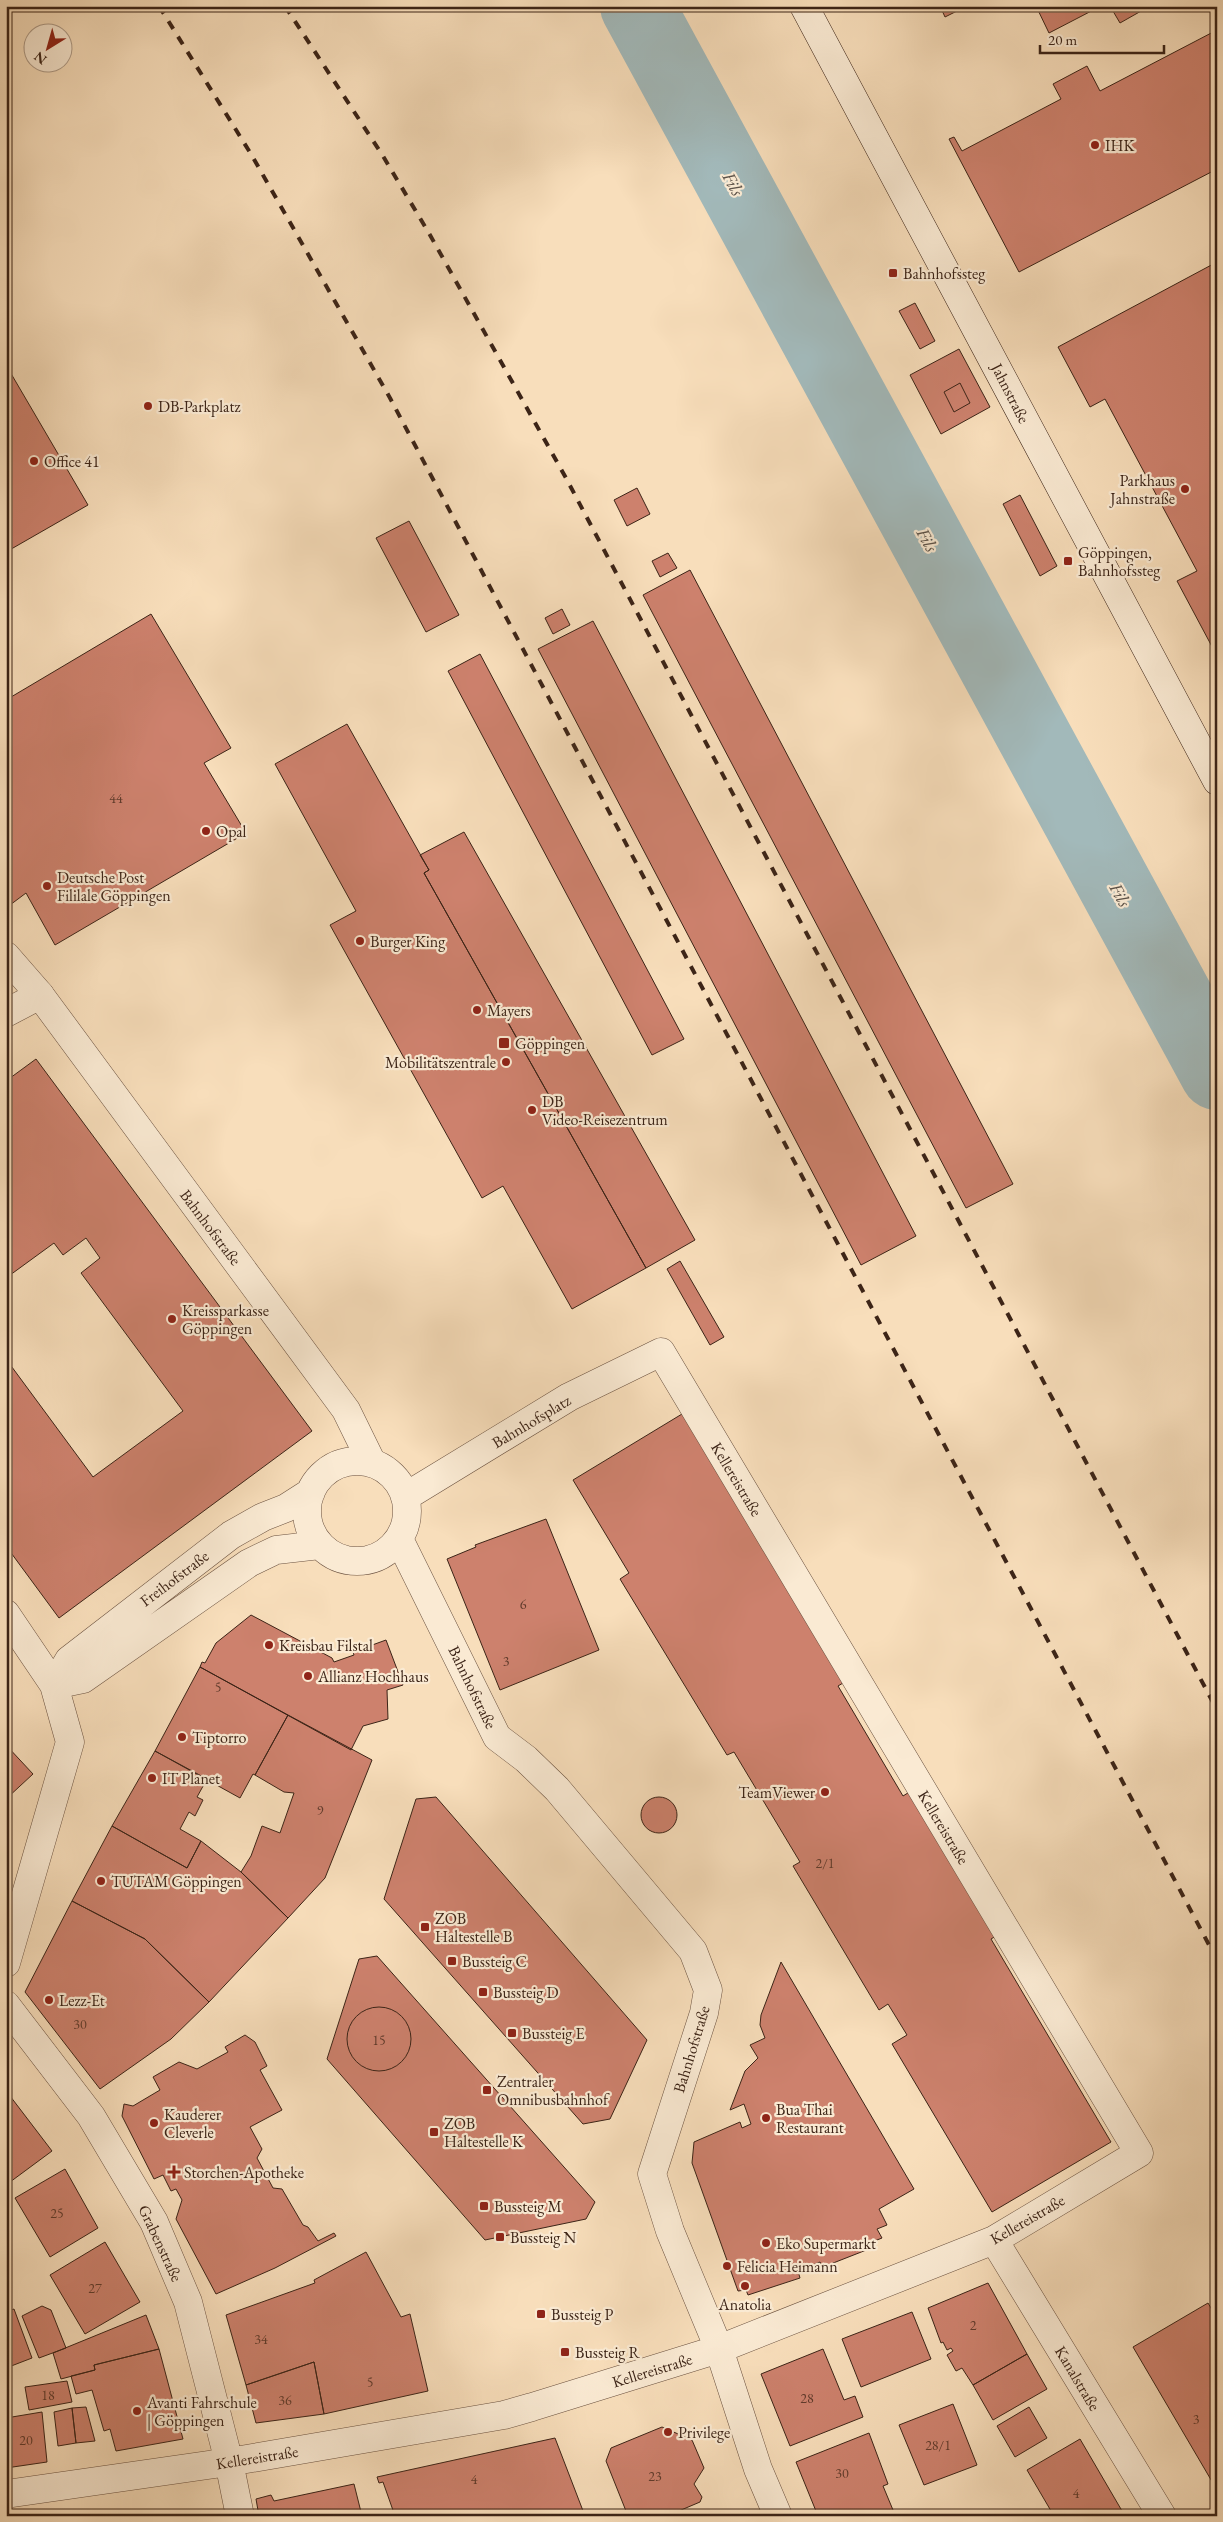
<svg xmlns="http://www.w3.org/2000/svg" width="1223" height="2522" font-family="'EB Garamond',serif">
  <rect width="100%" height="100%" fill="#f8debb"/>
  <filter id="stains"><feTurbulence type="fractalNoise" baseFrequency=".004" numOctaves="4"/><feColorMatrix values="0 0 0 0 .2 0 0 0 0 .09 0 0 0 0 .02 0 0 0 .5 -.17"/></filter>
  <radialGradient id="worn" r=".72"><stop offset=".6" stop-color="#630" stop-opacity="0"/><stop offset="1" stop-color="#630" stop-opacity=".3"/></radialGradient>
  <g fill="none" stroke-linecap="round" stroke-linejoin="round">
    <path stroke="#a2b9ba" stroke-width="74" d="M637,6L1217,1073"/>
  </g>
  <path fill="#cd816d" stroke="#3c2417" d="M940,6H967L945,17Z
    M1036,6H1101L1049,33Z
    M1110,6H1150L1120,23Z
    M1217,30V169L1019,272L949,139L954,137L962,151L1061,99L1053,84L1087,66L1100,91Z
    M1217,262V656L1177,581L1197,571L1105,399L1090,407L1058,347Z
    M915,303L935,341L920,349L899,311Z
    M959,349L990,407L941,434L910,375Z
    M6,365L88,505L6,552Z
    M960,383L970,403L954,412L944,392Z
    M637,488L650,514L627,526L614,500Z
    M1020,495L1057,566L1040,576L1003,504Z
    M409,521L459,615L426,632L376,538Z
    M668,553L677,568L660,577L652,561Z
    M690,570L1013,1184L966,1208L643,595Z
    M562,609L570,625L553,634L545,618Z
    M151,614L231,748L204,763L246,833L55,945L26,893L10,905L6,900V700Z
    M593,621L916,1236L861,1265L538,649Z
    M480,654L684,1039L652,1055L448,671Z
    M347,724L429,870L424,873L646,1268L572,1309L503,1186L482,1198L330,925L356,911L275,764Z
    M464,832L695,1240L646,1268L424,873L429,870L420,855Z
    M36,1059L312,1431L59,1618L6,1546V1359L93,1477L183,1411L81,1273L100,1258L86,1238L63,1255L54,1243L6,1278V1081Z
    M680,1261L724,1337L710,1345L667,1269Z
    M682,1414L848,1680L838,1686L903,1796L911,1791L996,1936L991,1939L1111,2142L992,2212L892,2044L907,2035L888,2004L879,2010L793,1866L800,1862L734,1752L727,1755L620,1579L629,1573L573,1480Z
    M546,1519L599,1650L500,1690L447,1559L476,1547L475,1545Z
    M251,1615L332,1658L334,1662L354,1655L353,1652L386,1640L403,1685L387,1690L388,1719L363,1726L351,1750L200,1667L202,1662L205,1663L216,1643Z
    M200,1667L288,1715L255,1775L253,1774L240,1798L155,1751Z
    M288,1715L372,1760L325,1878L288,1918L241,1872L251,1856L262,1826L280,1833L294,1793L284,1792L255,1775Z
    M6,1745L33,1774L6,1799Z
    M155,1751L207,1779L197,1797L203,1800L195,1816L189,1812L180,1829L201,1841L187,1868L112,1826Z
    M436,1797L647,2040L610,2119L583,2124L384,1899L416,1799Z
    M641 1815a18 18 0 1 1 36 0a18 18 0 1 1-36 0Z
    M112,1826L187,1868L201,1841L241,1872L288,1918L209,2002L145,1939L72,1901Z
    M72,1901L145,1939L209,2002L171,2039L100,2089L25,1992Z
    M377,1956L595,2202L586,2219L485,2240L327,2059L359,1959Z
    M781,1962L914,2189L879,2209L887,2225L877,2229L882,2238L872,2242L874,2247L823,2267L820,2262L798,2271L800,2278L748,2295L746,2290L738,2291L692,2163L694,2142L740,2122L742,2128L751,2124L744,2104L730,2110L745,2071L758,2058L750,2045L765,2038L760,2025L761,2015Z
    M347 2039a32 32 0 1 1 64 0a32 32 0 1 1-64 0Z
    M245,2035L255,2042L267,2066L260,2070L282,2110L250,2127L262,2149L257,2158L273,2188L282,2189L303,2225L308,2227L318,2241L334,2233L336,2236L275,2268L216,2294L176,2219L182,2200L176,2189L171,2191L163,2175L154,2179L122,2116L124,2104L133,2106L160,2090L153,2077L179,2062L197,2069L228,2052L225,2047Z
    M7,2092L52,2151L6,2185V2093Z
    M65,2169L98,2228L50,2257L15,2198Z
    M105,2242L140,2302L85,2334L50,2275Z
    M366,2252L401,2317L410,2314L428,2391L324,2414L314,2362L246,2385L226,2315L315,2283L314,2280Z
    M988,2283L1027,2354L973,2385L962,2368L956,2371L947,2355L953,2351L951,2348L947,2350L943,2342L941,2343L928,2308Z
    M1208,2303L1217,2318V2490L1133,2347Z
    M42,2306L51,2310L66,2348L39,2358L22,2316Z
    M14,2309L32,2358L6,2368V2312Z
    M912,2312L931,2359L861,2387L842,2339Z
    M146,2315L159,2349L94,2365L95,2370L61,2379L53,2353Z
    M159,2349L183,2439L116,2451L110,2429L104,2431L92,2390L76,2394L71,2376L95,2370L94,2365Z
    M823,2349L844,2400L855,2396L863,2417L790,2446L761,2374Z
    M1027,2354L1047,2389L993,2420L973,2385Z
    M314,2362L324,2414L256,2423L246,2385Z
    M67,2381L72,2402L29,2410L25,2387Z
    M953,2404L977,2465L924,2485L899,2425Z
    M86,2407L95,2441L76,2443L72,2408Z
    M1029,2407L1047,2438L1015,2457L997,2426Z
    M72,2408L76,2443L58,2446L54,2412Z
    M42,2412L47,2462L6,2468V2418Z
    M662,2427L692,2440L704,2468L694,2484L702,2497L700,2502L667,2516H628L606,2461L611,2448Z
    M869,2433L888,2484L883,2486L893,2510L879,2516H818L796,2462Z
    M555,2438L585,2516H395L383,2482L379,2483L377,2477Z
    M1080,2439L1125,2516H1054L1027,2470Z
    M354,2484L362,2516H259L256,2499L271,2495L274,2501Z"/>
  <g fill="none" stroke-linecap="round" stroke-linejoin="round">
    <g stroke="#6b5240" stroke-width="29">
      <path id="pedestrian" d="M6,1013L40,995"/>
    </g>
    <g stroke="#6b5240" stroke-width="29">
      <path id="minor" d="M6,956L40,995L346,1410L372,1463
        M307 1511a50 50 0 1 1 100 0a50 50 0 1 1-100 0Z
        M399,1539L497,1737L526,1759L557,1789L693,1951L708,1990L704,2013L652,2174L670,2231L719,2349L758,2469L778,2516
        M6,1614L54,1685L70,1742L6,1963
        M54,1685L69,1660L231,1535L263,1517L286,1508L311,1492
        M54,1685L83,1679L249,1563L276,1550L320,1545
        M6,2005L91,2116L154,2222L188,2302L229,2462L240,2516
        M994,2240L1162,2516
        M6,2494L229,2462L504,2415L532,2407L719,2349L994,2240L1139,2153L661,1352L569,1397L405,1497"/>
    </g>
    <g stroke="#3c2417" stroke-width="29">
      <path id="secondary" d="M804,6L1217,781"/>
    </g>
    <use href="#pedestrian" stroke="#faead3" stroke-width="28"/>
    <use href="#minor" stroke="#faead3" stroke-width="28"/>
    <use href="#secondary" stroke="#faead3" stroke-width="28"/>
    <path stroke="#3c2417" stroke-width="4" stroke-dasharray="9 9" stroke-linecap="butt" d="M159,6L251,154L390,398L1217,1960
      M285,6L383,156L430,235L566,478L1217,1710"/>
  </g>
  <g fill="#8f2418" stroke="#faead3" stroke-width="2">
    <circle cx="1095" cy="145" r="5"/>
    <rect x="888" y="268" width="10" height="10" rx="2.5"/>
    <circle cx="148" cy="406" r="5"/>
    <circle cx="34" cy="461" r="5"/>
    <circle cx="1185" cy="489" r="5"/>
    <rect x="1063" y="556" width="10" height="10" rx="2.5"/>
    <circle cx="206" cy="831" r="5"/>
    <circle cx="47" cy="886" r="5"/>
    <circle cx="360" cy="941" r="5"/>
    <circle cx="477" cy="1010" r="5"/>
    <rect x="498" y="1037" width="12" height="12" rx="2.5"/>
    <circle cx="506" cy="1062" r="5"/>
    <circle cx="532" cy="1110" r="5"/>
    <circle cx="172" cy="1319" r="5"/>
    <circle cx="269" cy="1645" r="5"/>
    <circle cx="308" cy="1676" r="5"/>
    <circle cx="182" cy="1737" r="5"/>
    <circle cx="152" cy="1778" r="5"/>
    <circle cx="825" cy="1792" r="5"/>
    <circle cx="101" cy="1881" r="5"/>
    <rect x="420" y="1922" width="10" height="10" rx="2.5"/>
    <rect x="447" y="1956" width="10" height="10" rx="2.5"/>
    <rect x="478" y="1987" width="10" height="10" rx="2.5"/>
    <circle cx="49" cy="2000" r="5"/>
    <rect x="507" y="2028" width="10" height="10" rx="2.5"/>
    <rect x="482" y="2085" width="10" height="10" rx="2.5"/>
    <circle cx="766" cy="2118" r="5"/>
    <circle cx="154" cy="2123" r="5"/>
    <rect x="429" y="2127" width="10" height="10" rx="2.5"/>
    <path d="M171.5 2164.5h5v5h5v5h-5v5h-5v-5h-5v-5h5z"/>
    <rect x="479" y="2201" width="10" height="10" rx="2.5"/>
    <rect x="495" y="2232" width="10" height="10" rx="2.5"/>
    <circle cx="766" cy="2243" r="5"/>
    <circle cx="727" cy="2266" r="5"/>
    <circle cx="745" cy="2286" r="5"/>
    <rect x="536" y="2309" width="10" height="10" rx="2.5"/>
    <rect x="560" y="2347" width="10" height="10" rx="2.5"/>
    <circle cx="137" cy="2411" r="5"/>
    <circle cx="668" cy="2432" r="5"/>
  </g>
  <g text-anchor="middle" stroke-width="4.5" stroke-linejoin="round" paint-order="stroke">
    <g font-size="14" fill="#603b2c">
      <text x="116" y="803">44</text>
      <text x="523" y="1609">6</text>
      <text x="506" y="1666">3</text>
      <text x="218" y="1692">5</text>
      <text x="320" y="1815">9</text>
      <text x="825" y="1868">2/1</text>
      <text x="80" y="2029">30</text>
      <text x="379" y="2045">15</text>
      <text x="57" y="2218">25</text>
      <text x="95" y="2293">27</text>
      <text x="973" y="2330">2</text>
      <text x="261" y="2344">34</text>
      <text x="370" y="2387">5</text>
      <text x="48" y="2400">18</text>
      <text x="807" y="2403">28</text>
      <text x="285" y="2405">36</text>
      <text x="1196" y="2424">3</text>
      <text x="26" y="2445">20</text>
      <text x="938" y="2450">28/1</text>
      <text x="842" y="2478">30</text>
      <text x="655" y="2481">23</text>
      <text x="474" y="2484">4</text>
      <text x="1076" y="2498">4</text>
    </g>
    <g font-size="16" fill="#3c2417" stroke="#faead3" text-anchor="start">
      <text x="1105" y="151">IHK</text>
      <text x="903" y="279">Bahnhofssteg</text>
      <text x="158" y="412">DB-Parkplatz</text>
      <text x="44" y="467">Office 41</text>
      <text x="1175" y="486" text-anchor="end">Parkhaus<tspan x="1175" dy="18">Jahnstraße</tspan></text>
      <text x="1078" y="558">Göppingen,<tspan x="1078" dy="18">Bahnhofssteg</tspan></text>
      <text x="216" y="837">Opal</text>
      <text x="57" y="883">Deutsche Post<tspan x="57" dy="18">Fililale Göppingen</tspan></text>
      <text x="370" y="947">Burger King</text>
      <text x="487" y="1016">Mayers</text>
      <text x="515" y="1049">Göppingen</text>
      <text x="496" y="1068" text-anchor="end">Mobilitätszentrale</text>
      <text x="542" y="1107">DB<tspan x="542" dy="18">Video-Reisezentrum</tspan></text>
      <text x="182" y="1316">Kreissparkasse<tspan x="182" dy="18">Göppingen</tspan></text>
      <text x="279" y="1651">Kreisbau Filstal</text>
      <text x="318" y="1682">Allianz Hochhaus</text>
      <text x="192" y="1743">Tiptorro</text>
      <text x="162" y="1784">IT Planet</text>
      <text x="815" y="1798" text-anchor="end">TeamViewer</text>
      <text x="111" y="1887">TUTAM Göppingen</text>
      <text x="435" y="1924">ZOB<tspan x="435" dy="18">Haltestelle B</tspan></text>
      <text x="462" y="1967">Bussteig C</text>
      <text x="493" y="1998">Bussteig D</text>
      <text x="59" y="2006">Lezz-Et</text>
      <text x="522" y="2039">Bussteig E</text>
      <text x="497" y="2087">Zentraler<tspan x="497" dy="18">Omnibusbahnhof</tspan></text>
      <text x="776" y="2115">Bua Thai<tspan x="776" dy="18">Restaurant</tspan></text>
      <text x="164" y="2120">Kauderer<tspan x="164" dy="18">Cleverle</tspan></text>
      <text x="444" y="2129">ZOB<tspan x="444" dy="18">Haltestelle K</tspan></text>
      <text x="184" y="2178">Storchen-Apotheke</text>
      <text x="494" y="2212">Bussteig M</text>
      <text x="510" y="2243">Bussteig N</text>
      <text x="776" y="2249">Eko Supermarkt</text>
      <text x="737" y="2272">Felicia Heimann</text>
      <text x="745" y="2310" text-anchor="middle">Anatolia</text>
      <text x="551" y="2320">Bussteig P</text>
      <text x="575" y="2358">Bussteig R</text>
      <text x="147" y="2408">Avanti Fahrschule<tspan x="147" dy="18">| Göppingen</tspan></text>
      <text x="678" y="2438">Privilege</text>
    </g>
    <g font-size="16" fill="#3c2417" stroke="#faead3">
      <text transform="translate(1011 393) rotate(63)" y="6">Jahnstraße</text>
      <text transform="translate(211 1227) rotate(53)" y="6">Bahnhofstraße</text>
      <text transform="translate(531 1421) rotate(-31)" y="6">Bahnhofsplatz</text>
      <text transform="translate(737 1479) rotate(59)" y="6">Kellereistraße</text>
      <text transform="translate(174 1578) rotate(-37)" y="6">Freihofstraße</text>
      <text transform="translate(473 1687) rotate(64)" y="6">Bahnhofstraße</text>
      <text transform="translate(944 1827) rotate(59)" y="6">Kellereistraße</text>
      <text transform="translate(691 2049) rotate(-73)" y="6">Bahnhofstraße</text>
      <text transform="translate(1027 2219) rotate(-30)" y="6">Kellereistraße</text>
      <text transform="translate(161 2243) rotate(65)" y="6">Grabenstraße</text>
      <text transform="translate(652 2370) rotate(-17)" y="6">Kellereistraße</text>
      <text transform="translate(1078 2378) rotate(59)" y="6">Kanalstraße</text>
      <text transform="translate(257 2457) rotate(-9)" y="6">Kellereistraße</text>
    </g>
    <g font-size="18" font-style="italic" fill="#5b5148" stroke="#faead3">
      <text transform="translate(733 184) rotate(61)" y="6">Fils</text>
      <text transform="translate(927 540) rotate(61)" y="6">Fils</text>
      <text transform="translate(1120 895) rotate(61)" y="6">Fils</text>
    </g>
  </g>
  <rect width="1223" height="2522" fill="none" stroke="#f8debb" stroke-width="25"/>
  <rect x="8" y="8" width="1208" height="2507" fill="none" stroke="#3c2417" stroke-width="2.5"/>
  <rect x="12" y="12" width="1198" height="2497" fill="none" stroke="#3c2417"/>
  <g transform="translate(48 48) rotate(217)"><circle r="24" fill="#faead3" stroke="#ae9b88"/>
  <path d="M0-4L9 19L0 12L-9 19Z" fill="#8f2418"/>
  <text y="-8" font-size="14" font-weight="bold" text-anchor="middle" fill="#3c2417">N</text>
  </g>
  <path d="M1040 45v8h124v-8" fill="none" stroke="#3c2417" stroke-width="2.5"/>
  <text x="1048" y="45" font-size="15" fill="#3c2417" stroke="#faead3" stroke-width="4" paint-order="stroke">20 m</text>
  <rect width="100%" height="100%" filter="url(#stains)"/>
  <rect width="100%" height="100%" fill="url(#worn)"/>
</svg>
